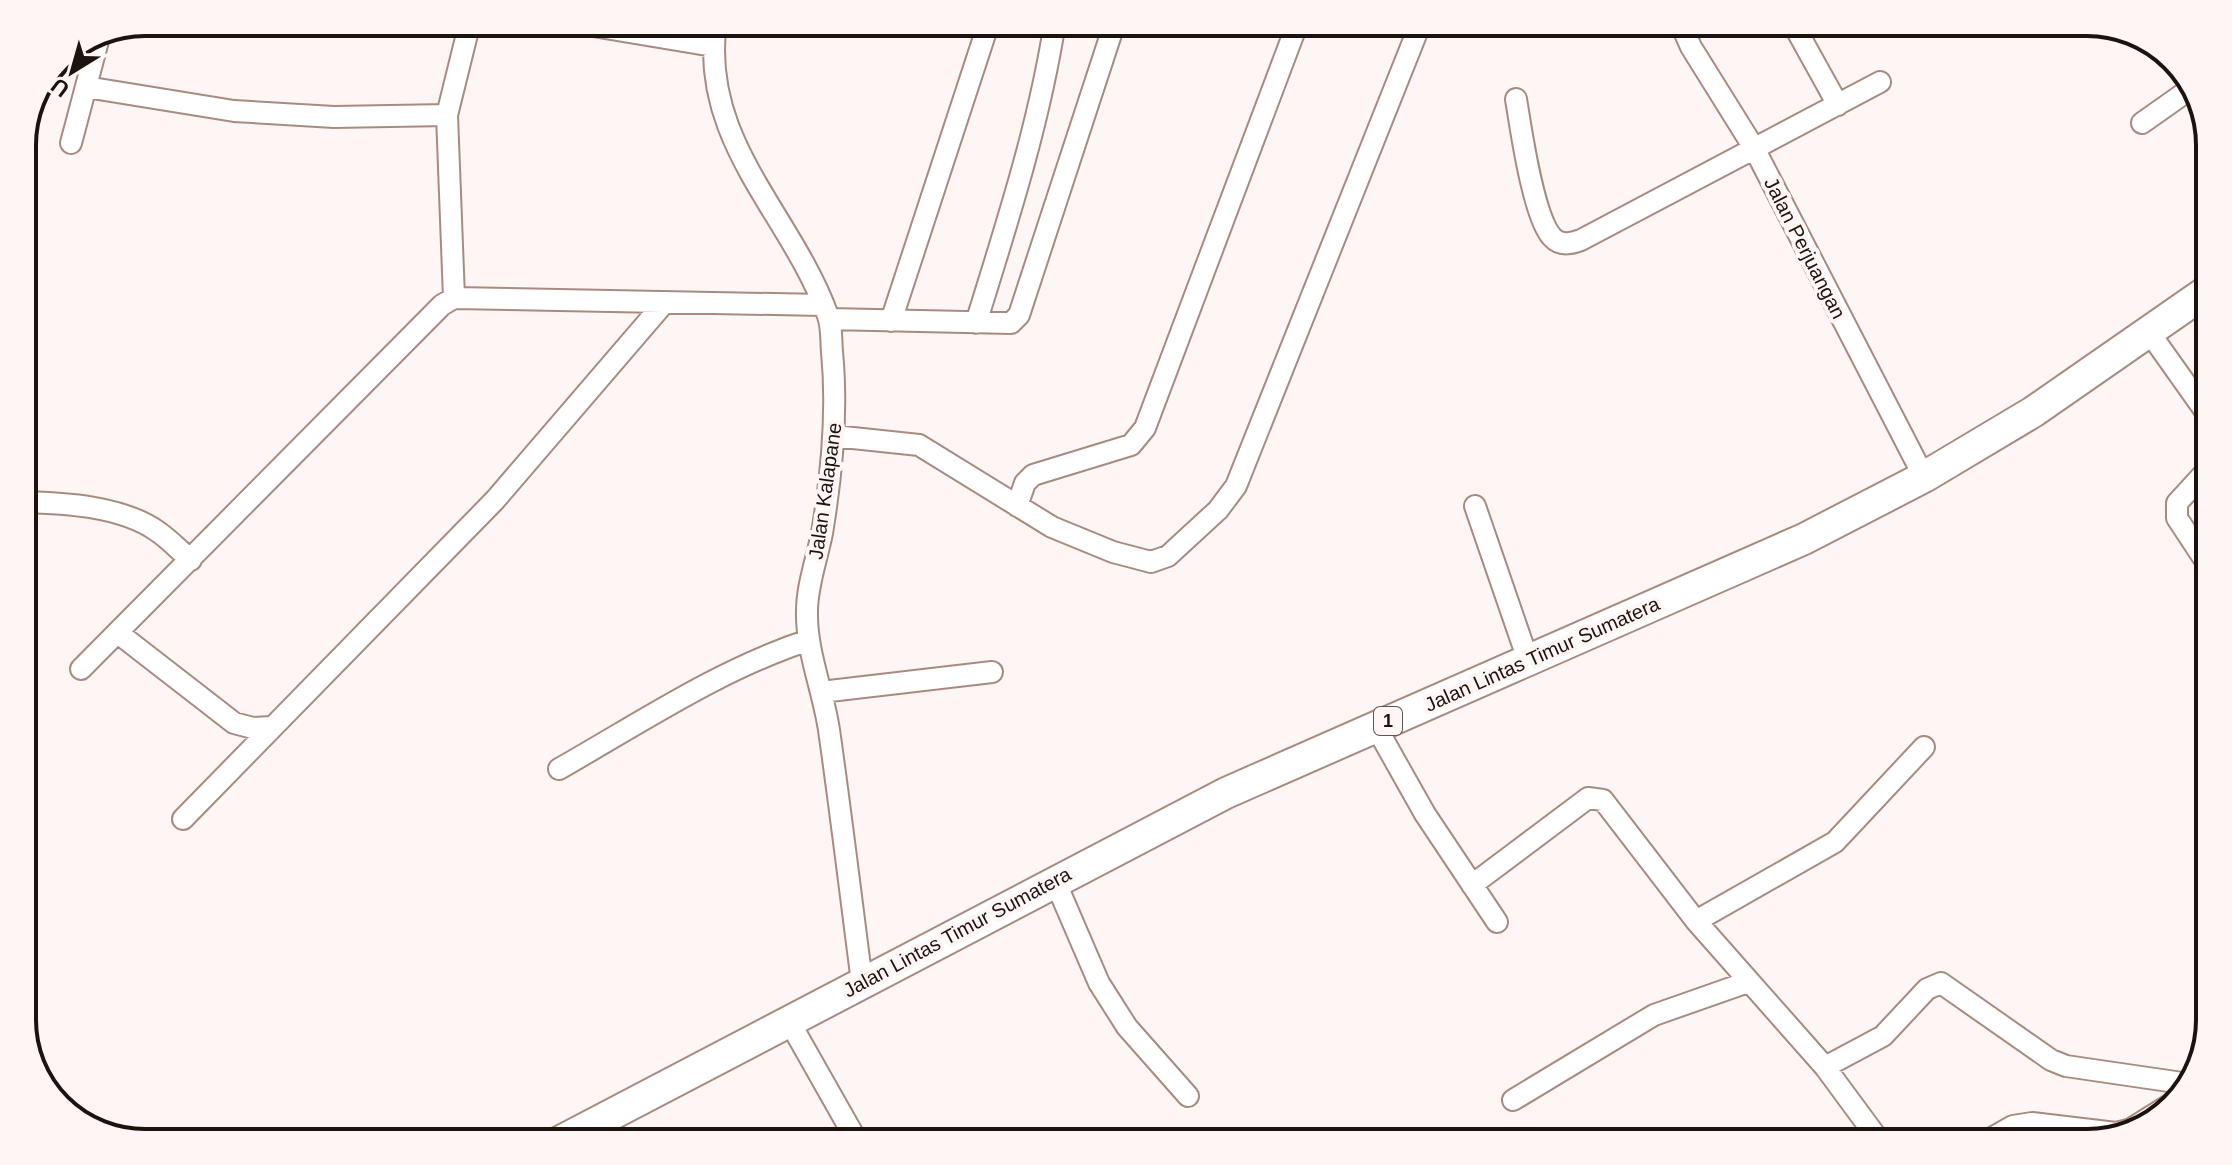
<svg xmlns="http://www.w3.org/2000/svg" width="2232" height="1165" font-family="Arial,sans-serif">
  <rect width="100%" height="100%" fill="#fdf6f4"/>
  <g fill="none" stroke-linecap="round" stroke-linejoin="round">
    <g stroke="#a78b81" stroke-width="24">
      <path id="minor" d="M569,22L713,46
        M716,22C699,142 791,213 828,316C832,327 831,341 832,352C838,413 832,473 822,533C817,559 807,585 807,611C806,651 823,690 829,730C841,814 851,898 862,982
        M1680,22L1691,47L1754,148L1924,477
        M1792,22L1838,105
        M86,87L234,111L334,117L447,115L470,22
        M1516,99C1521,129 1533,216 1552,237C1560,246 1571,244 1581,240L1880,82
        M447,115L454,298
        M2142,123L2193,87
        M71,143L98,41
        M829,319L1011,323L1019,315L1115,22
        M891,321L989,22
        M976,323C1007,223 1039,125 1055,22
        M2149,332L2210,418
        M834,436L919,445L1052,527L1113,552L1151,562L1168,556L1218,510L1236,486L1421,22
        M2210,467L2177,503V518L2210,568
        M22,502C65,503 121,506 157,531C169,539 180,551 191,560
        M1017,506L1025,483L1033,475L1131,445L1145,428L1298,22
        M1475,506L1528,660
        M118,633L234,723L253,728L271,727
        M81,669L442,305L454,298L823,305
        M821,692L992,672
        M1376,727L1425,814L1497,922
        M559,769C640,723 720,669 809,640
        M183,819L495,500L665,302
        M1055,881L1099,983L1127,1027L1188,1096
        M1472,885L1588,798L1603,800L1696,921L1825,1067L1881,1143
        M1696,921L1835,842L1924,747
        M789,1021L858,1143
        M1825,1067L1883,1036L1927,989L1941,983L2051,1060L2066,1066L2189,1084
        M1513,1100L1654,1015L1748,982
        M604,1118L617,1143
        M1983,1143L2013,1126L2032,1123L2116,1133L2131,1129L2171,1104"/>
    </g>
    <g stroke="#a78b81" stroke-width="34">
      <path id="highway" d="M557,1143L1226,793L1804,539L1924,477L2033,412L2210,289"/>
    </g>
    <use href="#minor" stroke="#fff" stroke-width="20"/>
    <use href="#highway" stroke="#fff" stroke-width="30"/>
  </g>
  <g text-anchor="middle" stroke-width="8" stroke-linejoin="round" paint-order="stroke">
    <rect fill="#fdf6f4" stroke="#605653" stroke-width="2" x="1374" y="707" width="28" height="28" rx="6"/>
    <g font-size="18" font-weight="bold" fill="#1c120e">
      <text x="1388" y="727">1</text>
    </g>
    <g font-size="20" fill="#1c120e" stroke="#fdf6f4">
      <text transform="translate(1805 248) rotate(63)" y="7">Jalan Perjuangan</text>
      <text transform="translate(825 491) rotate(-82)" y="7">Jalan Kalapane</text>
      <text transform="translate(1542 654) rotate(-24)" y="7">Jalan Lintas Timur Sumatera</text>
      <text transform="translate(957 932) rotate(-28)" y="7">Jalan Lintas Timur Sumatera</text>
    </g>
  </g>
  <path d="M0 0H2232V1165H0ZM145 36H2087A109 109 0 0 1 2196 145V1020A109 109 0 0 1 2087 1129H145A109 109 0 0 1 36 1020V145A109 109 0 0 1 145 36Z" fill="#fdf6f4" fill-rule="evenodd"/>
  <path fill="none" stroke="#1c120e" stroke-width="4" d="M145 36H2087A109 109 0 0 1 2196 145V1020A109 109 0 0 1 2087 1129H145A109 109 0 0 1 36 1020V145A109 109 0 0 1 145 36Z"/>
  <g transform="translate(72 72) rotate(217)" stroke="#fdf6f4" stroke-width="6" paint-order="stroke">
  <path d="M0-6L14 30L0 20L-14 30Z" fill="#1c120e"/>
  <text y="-12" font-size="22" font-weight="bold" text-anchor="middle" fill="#1c120e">U</text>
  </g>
</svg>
